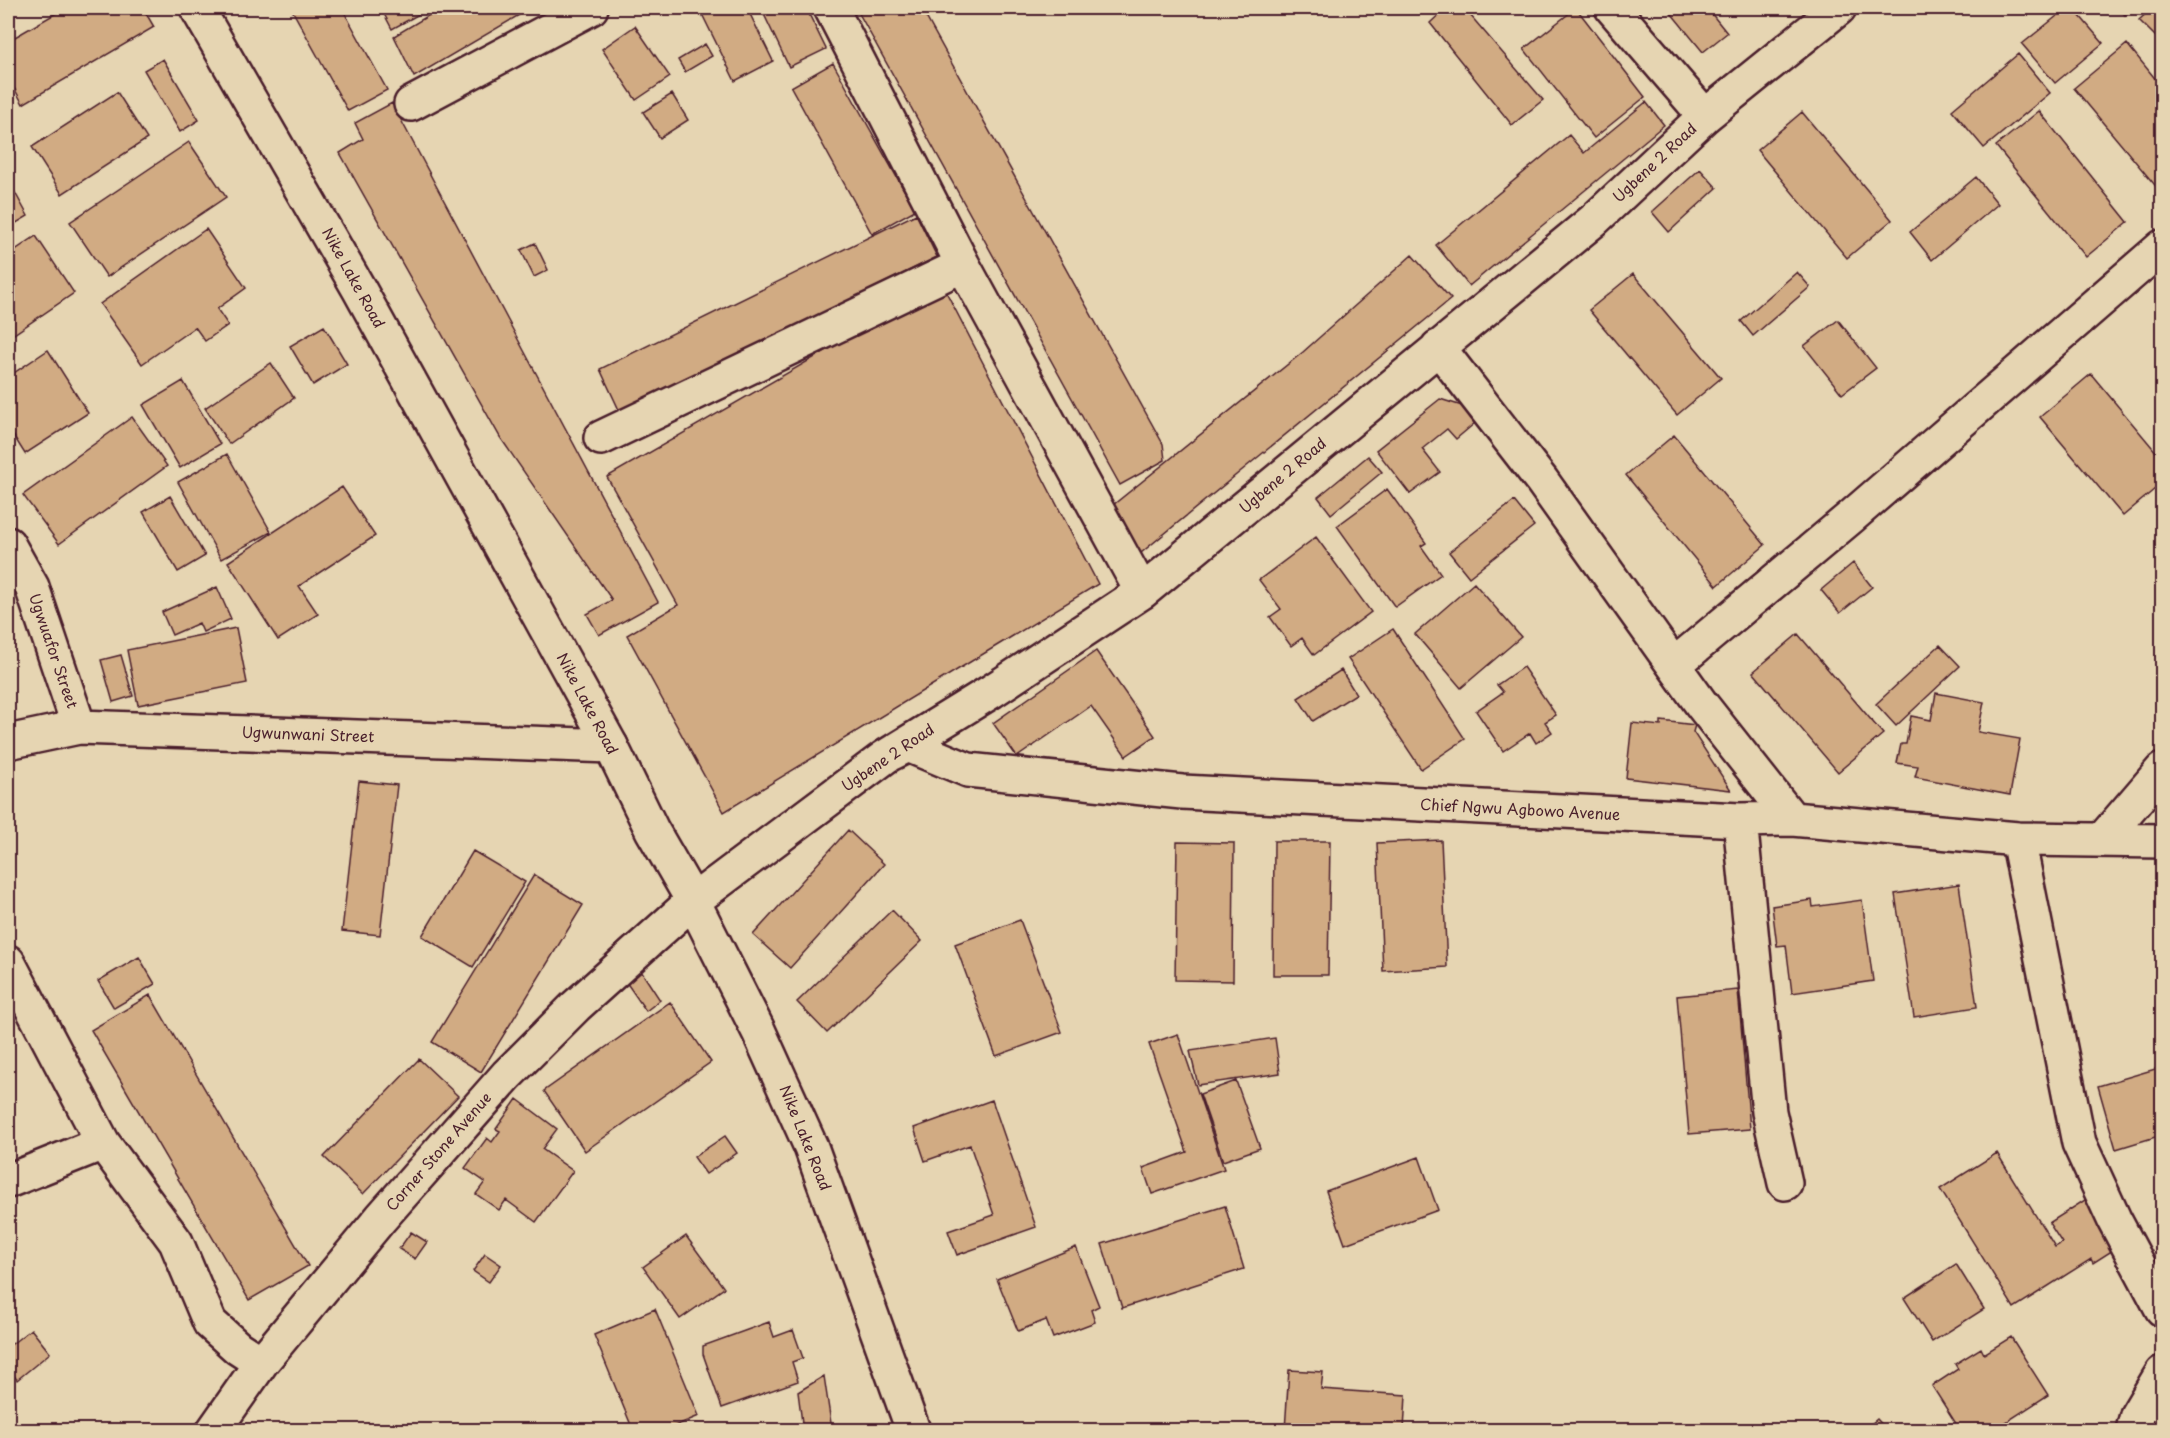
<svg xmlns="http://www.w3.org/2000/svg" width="2170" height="1438" font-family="'Playpen Sans',sans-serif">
  <rect width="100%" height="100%" fill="#e6d5b2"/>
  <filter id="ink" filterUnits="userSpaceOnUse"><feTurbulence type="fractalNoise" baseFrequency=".0167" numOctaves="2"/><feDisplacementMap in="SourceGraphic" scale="12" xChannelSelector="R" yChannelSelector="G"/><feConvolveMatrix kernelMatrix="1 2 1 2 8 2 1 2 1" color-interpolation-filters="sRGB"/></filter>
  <g filter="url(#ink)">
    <path fill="#d1ab83" stroke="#4a1f2b" stroke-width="1.5" d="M65,8H143L154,27L23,104L8,77V41Z
      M291,8H342L387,90L348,111Z
      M381,8H430L392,29Z
      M441,8H531L414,77L394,36Z
      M699,8H747L773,61L735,81Z
      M761,8H806L826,49L789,67Z
      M856,8H921L1163,444L1165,460L1120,485Z
      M1446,8H1464L1543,100L1512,125L1430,23Z
      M1576,8L1645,97L1594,138L1524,49Z
      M1667,8H1707L1727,33L1703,52Z
      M2067,8H2073L2103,43L2055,83L2022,44Z
      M2118,8H2134L2125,15Z
      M2152,8H2162V43L2139,20Z
      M635,26L670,77L636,100L602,49Z
      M705,44L712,56L685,72L678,60Z
      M2127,44L2162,87V187L2159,190L2074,88Z
      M2018,54L2050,93L1984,148L1952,110Z
      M163,59L199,120L180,132L144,70Z
      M833,63L915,210L872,234L791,87Z
      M117,92L147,139L62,194L32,147Z
      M672,94L688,120L660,138L643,112Z
      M1646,102L1664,125L1469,286L1436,245L1569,135L1584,153Z
      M392,103L658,602L599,635L587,614L612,600L500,437L340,153L363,139L355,123Z
      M2039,111L2128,222L2086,257L1996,146Z
      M1802,112L1892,220L1847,258L1757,150Z
      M189,142L226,197L107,277L70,222Z
      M1700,169L1717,188L1669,232L1652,212Z
      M1976,177L1998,204L1932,260L1910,232Z
      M8,180L28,216L8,228Z
      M916,214L937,257L620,412L600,369Z
      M206,229L246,288L217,309L228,325L205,341L195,327L142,364L100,304Z
      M36,236L74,293L8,338V255Z
      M535,243L548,270L534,277L521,250Z
      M1412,255L1451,299L1136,557L1113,505L1303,352Z
      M1797,272L1810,287L1753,336L1741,321Z
      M1633,274L1721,378L1677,415L1589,310Z
      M942,284L1098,584L724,812L627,635L678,605L607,477Z
      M1838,320L1876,368L1842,394L1804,346Z
      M324,326L347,364L313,385L290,346Z
      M48,350L88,413L25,454L8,427V377Z
      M271,363L294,398L229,444L205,408Z
      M2091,374L2162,459V483L2123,516L2040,417Z
      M183,381L220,444L180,468L143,405Z
      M1440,399L1462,406L1475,423L1456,439L1447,429L1422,449L1440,472L1410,494L1376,450Z
      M132,417L167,466L59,544L23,495Z
      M1674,435L1765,545L1717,586L1626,475Z
      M227,454L271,532L221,559L178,482Z
      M1368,456L1382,472L1331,514L1318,497Z
      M342,487L375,536L299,586L318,614L278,640L228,562Z
      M1387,489L1426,543L1421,546L1441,574L1395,607L1337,526Z
      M170,496L205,556L178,572L143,512Z
      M1514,501L1534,526L1469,577L1449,552Z
      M1316,537L1371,612L1314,655L1302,638L1291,646L1270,617L1281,609L1259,580Z
      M1853,563L1872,587L1840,613L1821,590Z
      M1474,583L1521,637L1461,688L1415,634Z
      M217,587L231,619L203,632L199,623L172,635L162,612Z
      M236,628L247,683L138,705L127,650Z
      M1393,629L1465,739L1421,769L1348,659Z
      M1798,634L1883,734L1838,772L1753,672Z
      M1940,645L1960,666L1896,726L1876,704Z
      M1096,651L1155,736L1126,756L1091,706L1017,757L993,723Z
      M121,655L133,696L113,702L101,660Z
      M1523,667L1556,715L1545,722L1552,732L1536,743L1530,733L1503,751L1476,711L1503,692L1497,685Z
      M1341,670L1356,694L1313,721L1298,698Z
      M1936,693L1984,702L1978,732L2020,739L2010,795L1915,777L1918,766L1897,763L1901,744H1906L1911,716L1931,720Z
      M1661,721L1695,725L1693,732L1731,790L1626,778L1632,723L1661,726Z
      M359,781L397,785L380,935L342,931Z
      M848,830L884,864L790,968L753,935Z
      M1441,840L1447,967L1383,971L1377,843Z
      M1274,841H1330L1328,975H1273Z
      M1177,842L1234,843L1233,981L1175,980Z
      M473,851L525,882L473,967L422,936Z
      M534,875L583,905L481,1072L432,1042Z
      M1959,884L1977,1007L1914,1017L1895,894Z
      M1812,900L1813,907L1862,900L1873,981L1792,993L1786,945L1777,946L1772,906Z
      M892,910L922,941L827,1033L797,1002Z
      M1020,920L1062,1032L996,1056L955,944Z
      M139,957L155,984L114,1008L98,981Z
      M641,971L660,1000L646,1011L626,982Z
      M1738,990L1750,1129L1689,1134L1677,996Z
      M150,995L308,1266L249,1300L91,1030Z
      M670,1002L711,1062L585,1151L544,1091Z
      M1178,1034L1224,1169L1152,1194L1143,1168L1187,1152L1149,1044Z
      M1275,1038L1280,1073L1198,1085L1190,1051Z
      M419,1059L458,1096L363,1194L324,1157Z
      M2162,1067V1135L2116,1149L2098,1086Z
      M1236,1081L1260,1148L1223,1161L1200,1094Z
      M517,1099L557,1129L542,1149L573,1171L536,1222L506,1200L499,1210L476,1194L485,1182L465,1168L487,1138L492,1142L500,1131L496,1129Z
      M992,1100L1036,1227L957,1255L948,1231L994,1215L970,1145L925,1161L914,1128Z
      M725,1136L737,1153L706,1174L694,1157Z
      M1997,1153L2055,1247L2062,1243L2049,1223L2088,1198L2118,1247L2093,1263L2091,1259L2014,1308L1940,1189Z
      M1419,1157L1438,1210L1345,1244L1326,1191Z
      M1225,1206L1244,1269L1122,1308L1102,1244Z
      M411,1232L427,1242L415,1259L399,1249Z
      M686,1236L724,1288L680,1319L643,1267Z
      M1076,1247L1099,1306L1091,1310L1095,1322L1053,1338L1046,1320L1018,1331L997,1279Z
      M485,1254L501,1265L489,1282L473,1271Z
      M1956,1264L1984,1309L1932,1342L1904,1298Z
      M655,1309L699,1416L665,1430H633L594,1335Z
      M769,1322L774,1337L793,1330L803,1358L792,1362L798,1381L722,1408L703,1354V1346Z
      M31,1329L50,1353L17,1380L8,1367V1347Z
      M2011,1337L2048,1395L1994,1430H1960L1932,1386L1958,1369L1955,1364L1981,1348L1984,1354Z
      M1289,1370L1323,1372L1321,1389L1406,1395L1404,1430H1285Z
      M824,1376L832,1430H803L798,1392Z
      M1877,1419L1887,1430H1864Z"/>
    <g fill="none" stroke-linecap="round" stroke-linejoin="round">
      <g stroke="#4a1f2b" stroke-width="38">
        <path id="street" d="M831,8L963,265L1142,592
          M1612,8L1705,116
          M411,104L591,8
          M1438,347L1542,481L1702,705L1792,819
          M601,438L963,265
          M8,544L32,587L79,727
          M1674,665L1851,517L2162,247
          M8,742L79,727L611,746
          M892,753L908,745L968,770L1182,792L1740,820L1792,819L2018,839L2162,841
          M1740,820L1769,1112L1785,1183
          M2018,839L2079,1143L2114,1219L2162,1309
          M2102,840L2162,770
          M8,962L103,1143L176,1242L210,1323L238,1348L261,1363
          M8,1181L103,1143
          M214,1430L261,1363L381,1218L507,1075L576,1006L693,901L885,757L992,691L1142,592L1594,220L1705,116L1839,8
          M2133,1430L2137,1415L2162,1373"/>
      </g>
      <g stroke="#4a1f2b" stroke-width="38">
        <path id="primary" d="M197,8L359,289L611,746L652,830L693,901L759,1032L811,1147L913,1430"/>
      </g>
      <use href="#street" stroke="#e6d5b2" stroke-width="33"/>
      <use href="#primary" stroke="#e6d5b2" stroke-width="33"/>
    </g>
  </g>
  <g text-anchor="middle" stroke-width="4.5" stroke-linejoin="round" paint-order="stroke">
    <g font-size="15" fill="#4a1f2b" stroke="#e6d5b2">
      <text transform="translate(1655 163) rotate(-43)" y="5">Ugbene 2 Road</text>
      <text transform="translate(353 278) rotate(61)" y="5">Nike Lake Road</text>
      <text transform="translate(1283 476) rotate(-40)" y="5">Ugbene 2 Road</text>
      <text transform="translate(53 651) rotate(71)" y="5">Ugwuafor Street</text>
      <text transform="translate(587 704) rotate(62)" y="5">Nike Lake Road</text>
      <text transform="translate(308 735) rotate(2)" y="5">Ugwunwani Street</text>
      <text transform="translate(888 758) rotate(-34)" y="5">Ugbene 2 Road</text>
      <text transform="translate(1520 810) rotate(3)" y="5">Chief Ngwu Agbowo Avenue</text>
      <text transform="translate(805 1138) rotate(68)" y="5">Nike Lake Road</text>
      <text transform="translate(439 1152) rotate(-49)" y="5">Corner Stone Avenue</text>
    </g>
  </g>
  <rect width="2170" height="1438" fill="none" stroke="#e6d5b2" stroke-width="30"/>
  <rect x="15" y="15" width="2140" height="1408" fill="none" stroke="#4a1f2b" stroke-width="2" filter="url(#ink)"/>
</svg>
